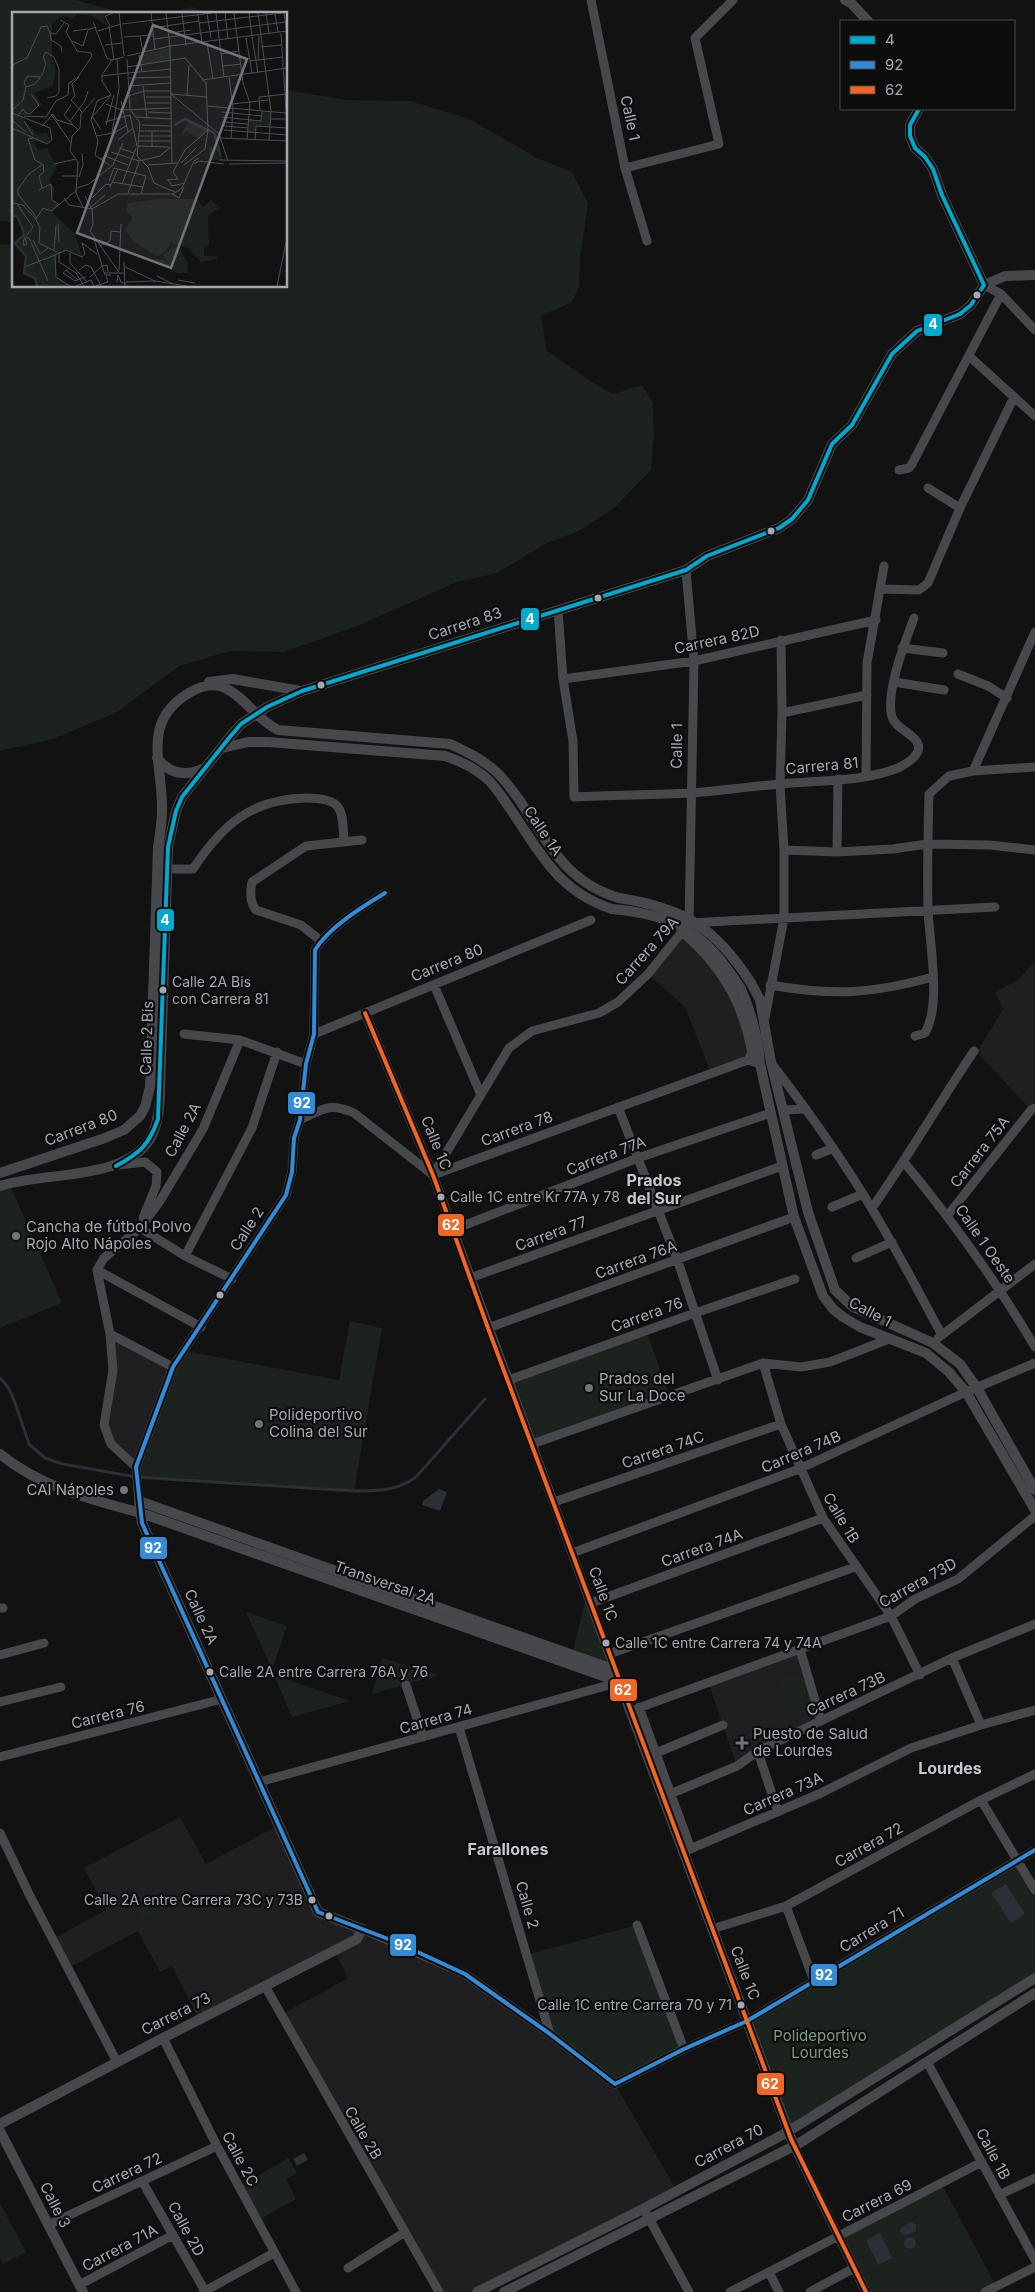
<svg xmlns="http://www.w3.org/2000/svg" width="1035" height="2292" font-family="Inter,sans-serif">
  <rect width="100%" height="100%" fill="#121213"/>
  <path fill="#1f1f21" d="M681,931L734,994L752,1053L711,1073L685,1007L648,974Z
    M1035,961V1108L1031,1110L977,1052L1003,1009L995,992L1018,980Z
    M110,1334L173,1367L136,1467L107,1434Z
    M800,1649L821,1721L737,1766L708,1682Z
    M180,1817L206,1864L279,1825L318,1912L465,1974L615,2084L677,2191L477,2292H439L281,2015L348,1978L334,1951L199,2019L172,1966L160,1972L138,1931L68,1968L53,1939L106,1910L84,1868Z"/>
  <path fill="#1c221d" d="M0,0H75L121,12L146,14H14V222L0,221Z
    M192,7L207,14H161Z
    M286,90L346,100L411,101L469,119L537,158L572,172L588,203L580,260L579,287L572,302L541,316L547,351L595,384L613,394L642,385L653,403L654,432L651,470L614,508L579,531L547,543L497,573L457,582L355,627L284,652L230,651L179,666L117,712L53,739L0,751V244L14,245V286H286Z
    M9,1183L62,1303L0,1328V1186Z
    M350,1321L382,1328L354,1491L136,1477L173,1367L185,1351L339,1380Z
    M646,1330L670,1397L532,1444L509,1380Z
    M587,1593L615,1670L572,1655Z
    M246,1612L287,1626L272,1670Z
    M382,1658L439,1675L372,1694Z
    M799,1672L812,1709L792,1717L779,1680Z
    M274,1675L350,1701L292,1717Z
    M1017,1860L1035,1890V1978L788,2132L747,2021Z
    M165,1885L175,1903L141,1921L132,1902Z
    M637,1925L684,2049L615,2084L550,2034L526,1955Z
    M289,2158L297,2173L286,2179L296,2199L257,2221L238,2187Z
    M941,2183L996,2286L985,2292H866L838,2236Z
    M0,2203L26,2252L3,2264L0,2258Z"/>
  <path fill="#2a3036" d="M439,1489L447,1492L440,1511L422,1505L423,1501Z
    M1006,1884L1025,1914L1011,1923L991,1893Z
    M304,2153L308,2160L297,2166L293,2159Z
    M910,2222L916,2224V2231L906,2235L901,2234L900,2229Z
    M880,2233L892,2258L878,2265L866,2240Z
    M904 2243a6 6 0 1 1 12 0a6 6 0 1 1-12 0Z"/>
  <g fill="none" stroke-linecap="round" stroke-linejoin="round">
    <path stroke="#2a3036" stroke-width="3" d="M0,1378L8,1387L14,1400L29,1444L45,1458L63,1464L136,1477L354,1491C377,1491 397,1491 416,1477L485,1399"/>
    <path stroke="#47484b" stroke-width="9" d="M591,0L625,168L647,241
      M625,168L719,144L695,38L733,0
      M984,285L1001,294L1035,330
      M969,356L1035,416
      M899,470L909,468L912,464L1001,294
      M928,488L960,508
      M686,570L694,661L689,923
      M881,589L919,590L928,583L960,508L1014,397
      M558,610L563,679L573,741L574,797C613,795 652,795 691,793C721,791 752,786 782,784C819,780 863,782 898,768C906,764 915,759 918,751C923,736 896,731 892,717C885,693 905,642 914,618
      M902,648L943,653
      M958,674L988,686L1007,698
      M563,679L694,661L876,620
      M894,682L944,690
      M782,713L867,695
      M973,771L1035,632
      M866,776L867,663L884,566
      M784,850L837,852L893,849L927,844L990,845L1035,850
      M837,852L838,779
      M168,869H193C222,825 251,799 306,798C315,798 332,799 338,807C344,815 343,832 344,841
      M681,931C722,966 742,1001 752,1053L748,1060
      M321,941L301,925L256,910C250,903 250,891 252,882L306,846L362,840
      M434,985L481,1095
      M770,985C834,996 871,994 933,977
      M365,1013L433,1175L615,1670
      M765,1018L784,918V850L780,784L782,713L781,640
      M184,1034L240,1040L306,1064
      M314,1034L591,920
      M915,1036L925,1033C942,1004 929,942 928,908C927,870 928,832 929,794L949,776L973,771L1035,767
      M772,1064C808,1111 842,1158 872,1209C897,1250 919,1293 942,1335
      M618,1107L677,1259L718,1380
      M783,1110L806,1109
      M300,1120C323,1109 329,1102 354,1113L433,1175
      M816,1155L833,1148
      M904,1162C953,1221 996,1281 1035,1347
      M118,1165L145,1162L157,1172L156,1186L143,1218
      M433,1175L509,1048L532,1031L599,1013L618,1002L648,974L689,923L995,907
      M433,1175L748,1060L760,1064
      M832,1207L863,1194
      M872,1208C908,1157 939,1103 974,1051
      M948,1215L1031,1110L1035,1108
      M140,1228L185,1256L232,1279
      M452,1230L638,1158L771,1113
      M185,1256L252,1128L277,1052
      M856,1258L892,1242
      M97,1270L201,1327
      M470,1278L782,1166
      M488,1328L794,1217
      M110,1334L173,1367
      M938,1338L1035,1264
      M763,1363L781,1424L823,1518L891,1616L920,1675
      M509,1380L695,1313L795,1279
      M532,1444L763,1363L801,1367L830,1362L889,1339
      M136,1467L111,1444L104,1425L113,1370L110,1334L97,1270L104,1258L140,1228L160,1201L203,1129L240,1040
      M139,1501L136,1467L173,1367L286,1195L292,1172L294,1138L300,1120L306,1064L314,1034L315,950C329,927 362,907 385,893
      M554,1502L781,1424
      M572,1553L799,1469L966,1392L1035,1363
      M591,1603L823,1518
      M0,1608H3
      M800,1649L821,1721
      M609,1654L855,1567
      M0,1655L44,1643
      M952,1658L981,1725
      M406,1685L423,1737
      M0,1702L61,1687
      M639,1707L691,1849
      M630,1711L891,1616L915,1599L958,1579L1035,1516
      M459,1727L550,2034
      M758,1752L778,1812
      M656,1753L723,1725
      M0,1757L222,1699
      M259,1782L620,1682
      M670,1794L737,1766L758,1751L952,1658L1035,1624
      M981,1800L1035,1890
      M0,1833L29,1894L117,2062
      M683,1852L819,1794L911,1748L981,1725L1035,1710
      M786,1906L814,1981
      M637,1925L684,2049
      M362,1929L465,1974L550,2034L615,2084L684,2049L747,2021L1035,1850
      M712,1929L786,1906L981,1800L1035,1774
      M265,1986L439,2292
      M163,2038L217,2146L296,2292
      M927,2062L1035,2260
      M794,2146L866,2292
      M142,2181L205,2291
      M999,2195L1035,2178
      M646,2213L689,2292
      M48,2225L217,2146
      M348,2268L405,2232
      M769,2272L779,2292
      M79,2285L173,2235
      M203,2292L274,2253
      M730,2292L982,2162
      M810,2292L854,2268
      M985,2292L1035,2267"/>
    <path stroke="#47484b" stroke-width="10" d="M845,0L851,3L868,21
      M984,285L1005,276L1035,275
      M209,682L233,679L301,691
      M222,748L248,742H268L445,756C460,761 473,767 485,777C496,786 503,799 511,810C541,854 558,891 612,909
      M157,758C169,773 184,777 202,769
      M751,983L760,1000L771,1062L808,1212L835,1290L853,1307L933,1343L960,1364L977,1388L1035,1490
      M741,989C752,1014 758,1036 760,1064L794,1217L823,1296L833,1309L843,1317L860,1327L926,1353L949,1372L966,1392L1035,1510
      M0,1173L105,1138L124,1130L140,1116L145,1107L150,1087L158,847C160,835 162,822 162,810C163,764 140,722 189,693C200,686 212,682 225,688C245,697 257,720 278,730L450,744C465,751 480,758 493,769C504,778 512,790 520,801C549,844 566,882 619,898
      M0,1186C44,1171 132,1182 153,1133C159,1119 160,1103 160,1088L168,847L176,811L182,797L229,738L241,724L267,707L302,691L686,570L707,556L779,528L792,519L808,500L832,444L852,425L892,354L917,331L960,314L971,305L984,285L942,195L933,169L925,157L915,148L910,136V125L919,109
      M0,1454C42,1488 90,1499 141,1513L620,1682
      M0,2124L163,2038L357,1939L362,1929L318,1912L142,1523L139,1501L615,1670L794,2146
      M0,2131L83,2292
      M477,2292L643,2209L784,2134L1035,1978
      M504,2292L798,2144L1035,1993"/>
    <path stroke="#47484b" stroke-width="10" d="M619,898C684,908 715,927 751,983
      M612,909C678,915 706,933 741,989"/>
    <g stroke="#0d0d0e" stroke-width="8">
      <path id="bus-1" d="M116,1166C140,1153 149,1145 158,1119L168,847L176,811L182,797L229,738L241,724L267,707L302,691L686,570L707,556L779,528L792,519L808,500L832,444L852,425L892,354L917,331L960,314L971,305L984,285L942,195L933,169L925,157L915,148L910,136V125L919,109"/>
    </g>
    <g stroke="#0d0d0e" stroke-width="8">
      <path id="bus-2" d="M385,893C362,907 329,927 315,950L314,1034L306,1064L300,1120L294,1138L292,1172L286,1195L173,1367L136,1467L142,1523L318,1912L396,1942L465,1974L550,2034L615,2084L684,2049L747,2021L1035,1850"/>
    </g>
    <g stroke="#0d0d0e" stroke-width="8">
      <path id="bus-3" d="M365,1013L433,1175L488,1328L791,2139L866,2292"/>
    </g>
    <use href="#bus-1" stroke="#00a9ce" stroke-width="4"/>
    <use href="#bus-2" stroke="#338bd7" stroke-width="4"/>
    <use href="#bus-3" stroke="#f26522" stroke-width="4"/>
  </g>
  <g fill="#a4a8b2" stroke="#0d0d0e" stroke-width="2">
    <circle cx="977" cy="295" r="4.5"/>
    <circle cx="771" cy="531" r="4.5"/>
    <circle cx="598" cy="598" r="4.5"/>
    <circle cx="321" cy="685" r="4.5"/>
    <circle cx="163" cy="990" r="4.5"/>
    <circle cx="441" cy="1197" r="4.5"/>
    <circle cx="220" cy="1295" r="4.5"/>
    <circle cx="606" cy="1643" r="4.5"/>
    <circle cx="210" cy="1672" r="4.5"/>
    <circle cx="312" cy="1900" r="4.5"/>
    <circle cx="329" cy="1916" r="4.5"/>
    <circle cx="741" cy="2005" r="4.5"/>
  </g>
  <g fill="#71747a" stroke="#0d0d0e" stroke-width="2">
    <circle cx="16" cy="1236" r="5"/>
    <circle cx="589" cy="1388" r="5"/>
    <circle cx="259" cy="1424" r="5"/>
    <circle cx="124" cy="1490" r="5"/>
    <path d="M739.5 1735.5h5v5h5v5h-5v5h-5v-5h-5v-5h5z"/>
  </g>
  <g text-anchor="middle" stroke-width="4.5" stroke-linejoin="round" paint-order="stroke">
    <g font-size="14" fill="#a4a8b2" stroke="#0d0d0e" text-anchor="start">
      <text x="172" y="987">Calle 2A Bis<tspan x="172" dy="17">con Carrera 81</tspan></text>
      <text x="450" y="1202">Calle 1C entre Kr 77A y 78</text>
      <text x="615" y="1648">Calle 1C entre Carrera 74 y 74A</text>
      <text x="219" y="1677">Calle 2A entre Carrera 76A y 76</text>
      <text x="303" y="1905" text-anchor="end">Calle 2A entre Carrera 73C y 73B</text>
      <text x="732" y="2010" text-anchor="end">Calle 1C entre Carrera 70 y 71</text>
    </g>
    <g font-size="15" fill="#a4a8b2" stroke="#0d0d0e">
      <text transform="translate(630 118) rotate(78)" y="5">Calle 1</text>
      <text transform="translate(465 624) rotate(-18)" y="5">Carrera 83</text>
      <text transform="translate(717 640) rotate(-12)" y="5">Carrera 82D</text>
      <text transform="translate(677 746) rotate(-89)" y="5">Calle 1</text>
      <text transform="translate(822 766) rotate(-5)" y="5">Carrera 81</text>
      <text transform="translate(543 831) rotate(56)" y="5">Calle 1A</text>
      <text transform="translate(647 951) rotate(-48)" y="5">Carrera 79A</text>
      <text transform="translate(447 963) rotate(-22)" y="5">Carrera 80</text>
      <text transform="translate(147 1038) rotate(-88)" y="5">Calle 2 Bis</text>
      <text transform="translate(81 1128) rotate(-21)" y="5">Carrera 80</text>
      <text transform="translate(517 1129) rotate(-20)" y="5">Carrera 78</text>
      <text transform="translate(183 1130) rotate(-62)" y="5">Calle 2A</text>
      <text transform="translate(436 1143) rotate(68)" y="5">Calle 1C</text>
      <text transform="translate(980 1152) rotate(-52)" y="5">Carrera 75A</text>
      <text transform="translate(606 1156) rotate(-21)" y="5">Carrera 77A</text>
      <text transform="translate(247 1229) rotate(-57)" y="5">Calle 2</text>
      <text transform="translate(551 1234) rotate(-20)" y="5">Carrera 77</text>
      <text transform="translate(985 1244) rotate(55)" y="5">Calle 1 Oeste</text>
      <text transform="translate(636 1260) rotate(-20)" y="5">Carrera 76A</text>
      <text transform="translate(870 1312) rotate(28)" y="5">Calle 1</text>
      <text transform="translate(647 1315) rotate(-20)" y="5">Carrera 76</text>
      <text transform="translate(663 1450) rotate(-19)" y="5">Carrera 74C</text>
      <text transform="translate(801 1452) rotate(-23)" y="5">Carrera 74B</text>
      <text transform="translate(841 1518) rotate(59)" y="5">Calle 1B</text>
      <text transform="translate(702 1548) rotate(-20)" y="5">Carrera 74A</text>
      <text transform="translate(385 1583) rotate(19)" y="5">Transversal 2A</text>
      <text transform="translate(918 1583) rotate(-29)" y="5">Carrera 73D</text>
      <text transform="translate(603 1594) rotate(70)" y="5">Calle 1C</text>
      <text transform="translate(201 1617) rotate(65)" y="5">Calle 2A</text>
      <text transform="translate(846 1694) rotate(-25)" y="5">Carrera 73B</text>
      <text transform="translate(108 1715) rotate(-14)" y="5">Carrera 76</text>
      <text transform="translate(436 1719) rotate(-16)" y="5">Carrera 74</text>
      <text transform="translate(783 1794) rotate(-24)" y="5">Carrera 73A</text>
      <text transform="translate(869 1845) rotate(-29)" y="5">Carrera 72</text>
      <text transform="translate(527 1905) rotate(74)" y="5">Calle 2</text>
      <text transform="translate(872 1930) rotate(-31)" y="5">Carrera 71</text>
      <text transform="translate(745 1973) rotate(69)" y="5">Calle 1C</text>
      <text transform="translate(176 2014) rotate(-27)" y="5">Carrera 73</text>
      <text transform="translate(363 2133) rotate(60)" y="5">Calle 2B</text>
      <text transform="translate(729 2146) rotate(-28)" y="5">Carrera 70</text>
      <text transform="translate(993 2154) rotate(62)" y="5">Calle 1B</text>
      <text transform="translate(240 2159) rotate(62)" y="5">Calle 2C</text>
      <text transform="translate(127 2173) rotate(-25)" y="5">Carrera 72</text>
      <text transform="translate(877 2201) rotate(-27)" y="5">Carrera 69</text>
      <text transform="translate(55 2205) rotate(63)" y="5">Calle 3</text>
      <text transform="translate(186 2229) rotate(61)" y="5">Calle 2D</text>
      <text transform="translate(120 2248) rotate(-28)" y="5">Carrera 71A</text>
    </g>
    <g font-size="15" fill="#a4a8b2" stroke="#0d0d0e" text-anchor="start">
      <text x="26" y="1232">Cancha de fútbol Polvo<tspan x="26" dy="17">Rojo Alto Nápoles</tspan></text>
      <text x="599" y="1384">Prados del<tspan x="599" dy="17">Sur La Doce</tspan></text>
      <text x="269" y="1420">Polideportivo<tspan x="269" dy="17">Colina del Sur</tspan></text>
      <text x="114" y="1495" text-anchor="end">CAI Nápoles</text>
      <text x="753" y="1739">Puesto de Salud<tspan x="753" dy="17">de Lourdes</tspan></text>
    </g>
    <g font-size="15" fill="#7d9c80" stroke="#0d0d0e">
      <text x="820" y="2041">Polideportivo<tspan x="820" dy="17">Lourdes</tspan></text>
    </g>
    <g font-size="16" font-weight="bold" fill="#c5c7cf" stroke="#0d0d0e">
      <text x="654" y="1186">Prados<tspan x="654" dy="18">del Sur</tspan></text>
      <text x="950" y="1774">Lourdes</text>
      <text x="508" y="1855">Farallones</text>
    </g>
  </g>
  <g transform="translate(12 12)">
    <rect width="275" height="275" fill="#121213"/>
    <path d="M0,1H93L92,8L96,14L80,4L65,2L61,7L51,4L40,11V46L44,58L41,74L22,81L30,93L10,105L25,122L34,121L38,126L37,131L22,129L26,138L35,136L45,154L37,169L43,177L40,187L47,194L40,200L63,222L70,244L54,238L43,243L44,265L58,274H25L23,266L12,261L14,244L3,234L12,223L5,204H0ZM158,36V47L129,53L127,43ZM250,99H259L258,114H244L243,121L235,120L237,107L249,109ZM177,109L196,117L187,127L174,119L171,124L169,122ZM197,135H207L210,148H198ZM148,187H185L191,195L199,188L209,196L196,203L197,232L192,235V244H204L206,247L189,250L176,236L162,232L160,228L153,240L145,244L121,229L113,218L121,206L114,199L116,191ZM161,235L168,237L176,251L175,261H164L141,247L152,248L158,253L151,243Z" fill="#1c221d"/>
    <path fill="none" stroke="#2a3036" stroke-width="2.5" d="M162,113L173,107L202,121L209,145M0,204H5L11,218L12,223L3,231L14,244L12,261L23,266L25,274"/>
    <path fill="none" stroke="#4c4e53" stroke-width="1" d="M107,1L112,44M139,1L143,38M154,1L158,35L160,152M170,1L174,34M195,1L199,26M204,1L212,65M213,1L216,27M222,1L231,71L238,91L235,127M237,1L240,24M246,1L259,99L257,128M254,1L257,21M272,1L275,22M263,2L266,20M186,3L190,31M81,10L95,46L100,48M187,11L270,1M110,12L200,1M97,14L102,48M98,14L93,4L101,1M140,16L187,9M61,19L76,17M86,19L109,12M38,21L39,28L49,34L50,40M157,21L179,18M269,21L275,114M128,24L131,40M112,25L141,23M240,25L246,61M234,26L240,61M142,27L273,10M60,29L71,34L76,18L84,15M195,31L201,66M93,33L110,31M249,35L270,33M209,42L227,39M127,43L130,60M115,44L158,34L275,19M31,45L34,40L42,45L47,57V80L44,84L35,86M115,47L118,97L128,111L125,144L136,155L142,171L163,180M246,48L247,24M238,49L270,45M0,53L15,46L29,15L35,14L38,21L44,22L52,11M211,54L229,52M115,55L173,46L194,71L196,118L173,138L161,160M116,61L159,57M90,64L115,61M67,65L60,72L63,84L59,88L70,100M217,65L221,96M117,66L158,65M190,68L275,56M117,74L158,71M131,74L135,107M14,75L12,70L16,64L28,65M159,82L207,122L216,149M159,82L195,85M99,83L90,69V63L100,48L112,45M116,84L132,79H159M175,84L177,53M134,85H159M109,89L116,120M135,91H158M94,92L110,98L159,96M220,92L256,88M59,93L52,103L61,113M195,94L274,101M0,98L11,88L14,75L23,72L30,63L34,52L31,45M248,99L247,85L275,82M136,100L159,101M210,100L250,104M0,101L38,116L40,128L35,132L0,116M14,101L18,102L27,93L19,82M39,102L59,131M118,103L125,134M12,104L34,105L44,89L56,83L57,71L66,65L80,44L79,41L65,39L54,20L57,13L48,8M80,104L89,118M81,104L99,83M5,105L11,97L14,101M124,105L159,107M210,105L249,109L250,99M258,107H274M0,108L14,120M12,109L21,123M58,109L73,89L76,79M93,110L118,103M212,110L236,112M31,113L41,102L45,108L61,113L66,118M94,113L102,83M130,113L159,114M212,114L236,116M212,118L275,123M128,119H159M140,119V135M100,121L107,76L105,47M84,124L102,121L114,114M127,124H159M21,126L16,127L23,148L30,152M209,126L275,129M219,127L221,96M106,128L120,117M243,128L244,114L275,116M126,129H159M126,134L157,135M107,136L122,141M193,137L196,118M99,140L127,149L148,144L159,135M88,148L93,144L116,153M207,148L275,149M169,151L184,136M42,152L64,147M182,152L187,149L212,152M217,152L275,151M97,153L83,143L86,129L79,108L85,89L99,83M136,153L165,151M172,153L193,137M50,164H66M67,165L71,153L70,141M155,168L166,167L161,160M156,168L160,174L173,171M97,169L102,156L134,164L129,182M100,170L131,175M110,172L124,136M98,175L106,157M30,176L27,164L32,160L31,152M65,176L77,172L101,153L111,131M27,178L39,172L40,188L46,192M116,181L127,150M6,182V177L17,162L31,152M6,182L25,206M160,182L167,186L172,175M73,184L80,197L81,213L78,219L107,260M52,186L57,193L80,197L106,182H161L170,176L182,149L187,146M80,186L94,172L99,173M0,191L11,193L23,206L28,215L27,231L45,240M5,192L21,215L12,227L11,233H15L13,226M71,195L64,181L66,150L58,139L60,124L68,116L69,102L83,86M78,196L93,183M24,207L31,196L39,199L65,178M46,212L47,230M14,226H17L36,269M82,227L93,263M21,228L28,242L36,236M88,234L98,229L99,219L108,220M42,237L44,214M47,240V250L64,261L72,274M58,241V251L75,270M70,245L73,242L70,231L85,242M112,250L113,274M15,254L43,243M113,255L143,269M57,256L51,261L63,269L73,265M54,258L66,268M67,258L74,253L79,255L89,274M107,258L109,212M92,261H113M145,264L161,272M78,265L90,254L95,253L96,260M166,268L183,271M105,270L106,263L109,270L114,272M114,270L143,269L175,274M58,274L44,265L43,243L54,238L70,245M64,274L79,268L82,274M84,274L96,270L94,263H99M265,274L275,226"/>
    <path fill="#71747a" fill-opacity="0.15" stroke="#71747a" stroke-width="2.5" d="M141,13L235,47L159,256L65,221Z"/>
    <rect width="275" height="275" fill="none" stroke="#a4a8b2" stroke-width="2.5"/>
  </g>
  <g stroke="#0d0d0e" stroke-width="2">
    <rect x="923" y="313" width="20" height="24" rx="5" fill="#00a9ce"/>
    <rect x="520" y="607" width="20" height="24" rx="5" fill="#00a9ce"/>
    <rect x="156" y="908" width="19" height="24" rx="5" fill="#00a9ce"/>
    <rect x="287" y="1091" width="29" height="24" rx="5" fill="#338bd7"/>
    <rect x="437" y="1213" width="28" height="24" rx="5" fill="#f26522"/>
    <rect x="139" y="1536" width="29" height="24" rx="5" fill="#338bd7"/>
    <rect x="609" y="1678" width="29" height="24" rx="5" fill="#f26522"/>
    <rect x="389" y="1933" width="28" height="24" rx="5" fill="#338bd7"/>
    <rect x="810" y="1963" width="28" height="24" rx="5" fill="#338bd7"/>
    <rect x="756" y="2072" width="29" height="24" rx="5" fill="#f26522"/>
  </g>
  <g font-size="14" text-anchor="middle" font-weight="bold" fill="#fff">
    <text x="933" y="329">4</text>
    <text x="530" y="624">4</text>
    <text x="165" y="925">4</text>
    <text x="302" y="1108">92</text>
    <text x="451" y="1230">62</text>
    <text x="153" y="1553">92</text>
    <text x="623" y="1695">62</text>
    <text x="403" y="1950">92</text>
    <text x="824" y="1980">92</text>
    <text x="770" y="2089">62</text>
  </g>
  <rect x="840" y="20" width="175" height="90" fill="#0d0d0e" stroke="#494b50"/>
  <rect x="850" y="36" width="25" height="8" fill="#00a9ce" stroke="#494b50"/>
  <text x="885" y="45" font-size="15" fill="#a4a8b2">4</text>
  <rect x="850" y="61" width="25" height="8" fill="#338bd7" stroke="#494b50"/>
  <text x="885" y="70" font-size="15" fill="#a4a8b2">92</text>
  <rect x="850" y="86" width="25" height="8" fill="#f26522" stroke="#494b50"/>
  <text x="885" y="95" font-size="15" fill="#a4a8b2">62</text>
</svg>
